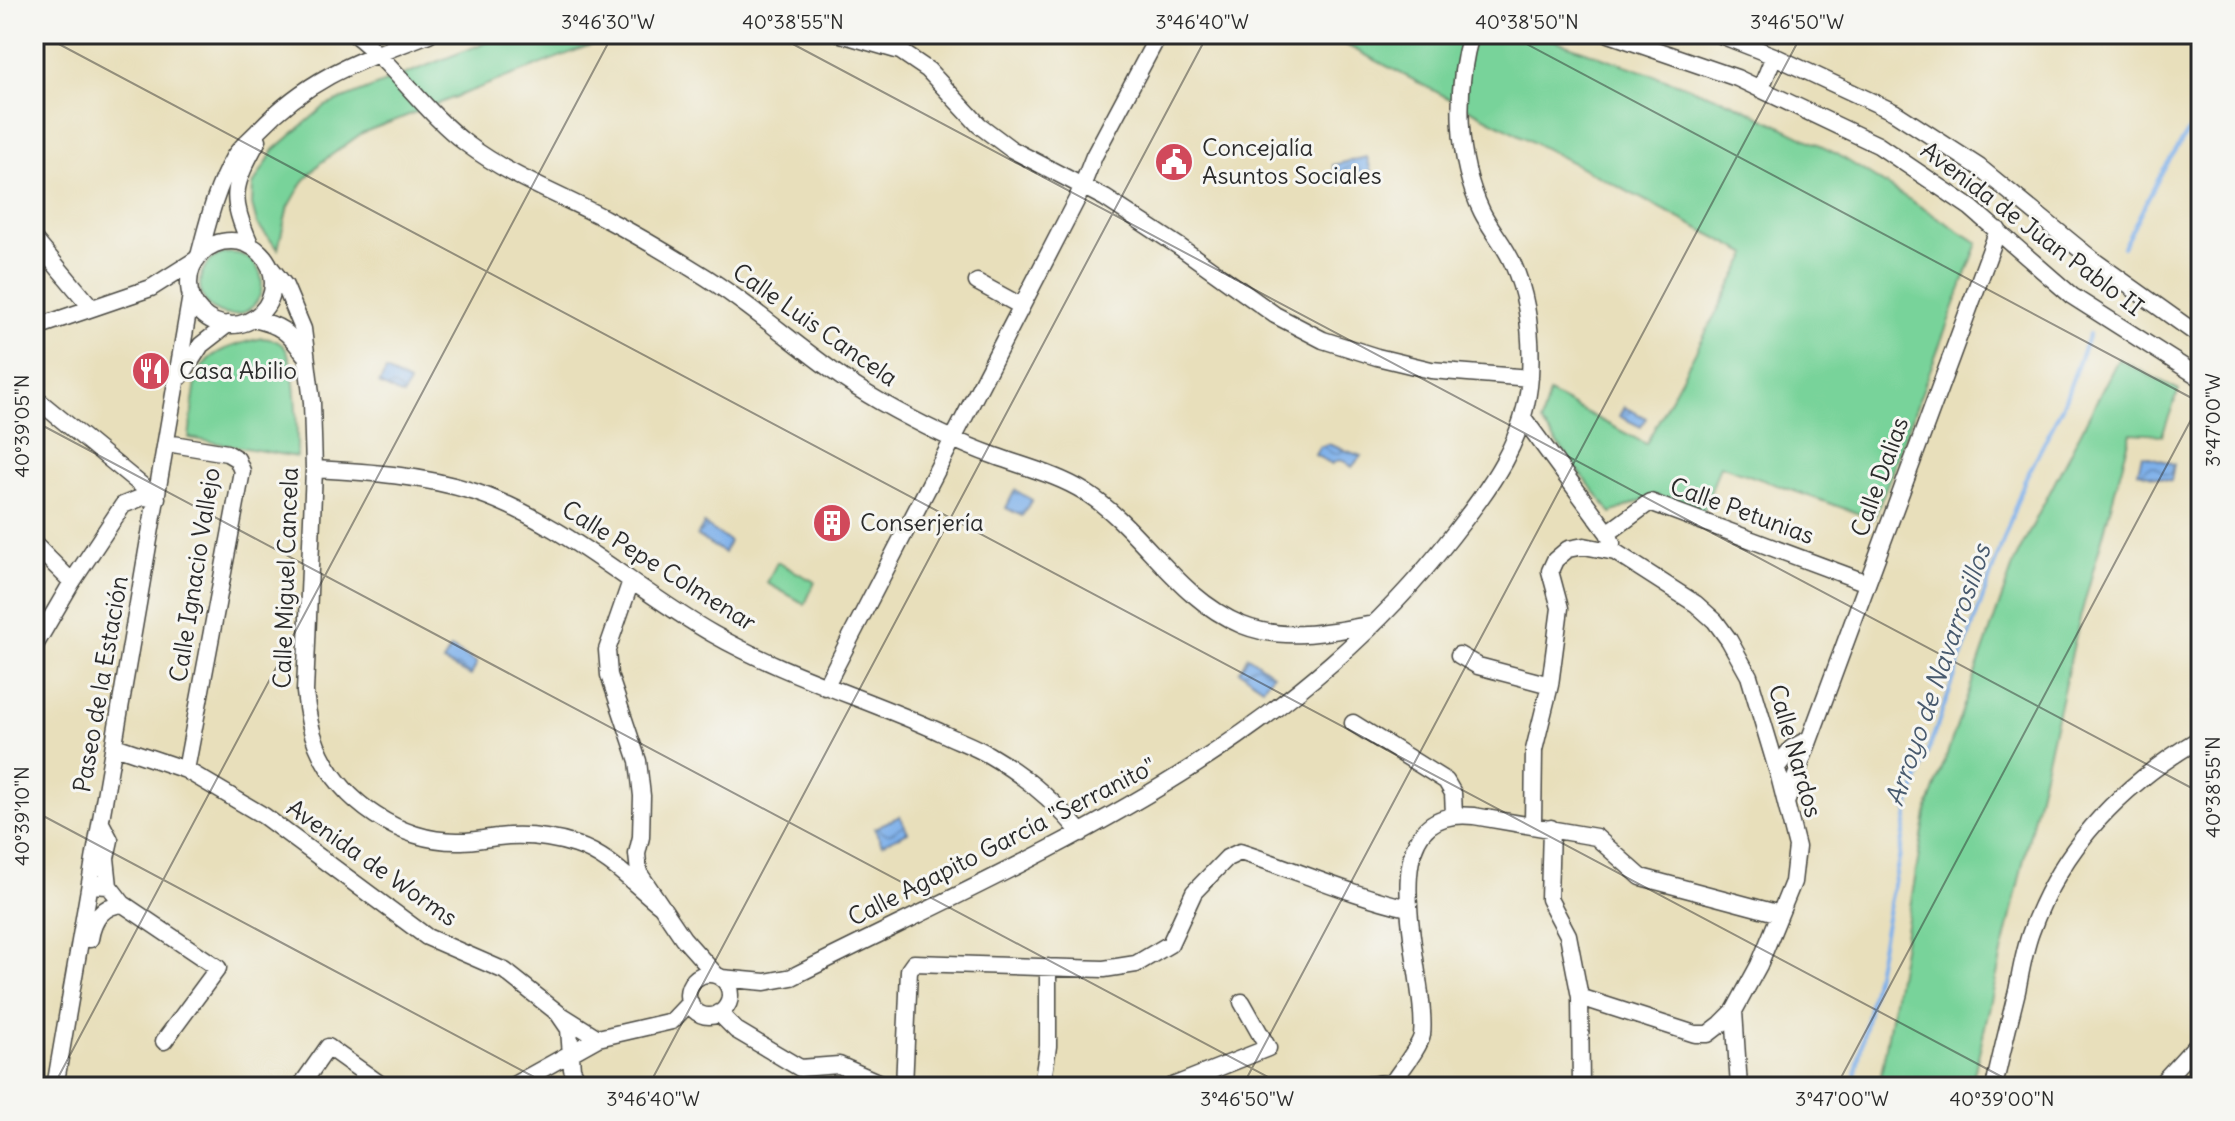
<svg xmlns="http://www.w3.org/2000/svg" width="2235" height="1121" font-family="Delius,sans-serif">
  <defs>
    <pattern id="water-waves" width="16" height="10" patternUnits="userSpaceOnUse" patternTransform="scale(2)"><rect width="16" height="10" fill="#7eb0ea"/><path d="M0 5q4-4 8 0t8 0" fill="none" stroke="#678fbe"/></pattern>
  </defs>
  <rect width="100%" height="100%" fill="#f6f6f2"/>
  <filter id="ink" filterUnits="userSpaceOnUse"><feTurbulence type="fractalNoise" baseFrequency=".0125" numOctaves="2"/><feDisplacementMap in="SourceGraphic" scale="16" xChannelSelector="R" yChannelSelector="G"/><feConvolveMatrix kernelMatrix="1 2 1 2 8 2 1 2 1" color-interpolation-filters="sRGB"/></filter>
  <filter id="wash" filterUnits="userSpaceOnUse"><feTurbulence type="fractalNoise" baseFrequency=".006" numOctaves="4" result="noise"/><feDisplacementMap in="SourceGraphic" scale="32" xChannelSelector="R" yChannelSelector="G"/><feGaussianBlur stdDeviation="1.8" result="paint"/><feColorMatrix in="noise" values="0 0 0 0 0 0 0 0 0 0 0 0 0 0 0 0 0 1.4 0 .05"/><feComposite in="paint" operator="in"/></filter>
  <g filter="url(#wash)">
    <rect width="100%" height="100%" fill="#e8dfbb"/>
    <path fill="#78d39a" stroke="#527f62" stroke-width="2" d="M507,34H619L362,133L319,164L303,182L287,210L278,249L257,224L252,205L253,185L274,150L325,106Z
      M1325,34H1537L1733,103L1837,154L1978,243L1874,519L1720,465L1703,514L1655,495L1611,513L1541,422L1549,393L1646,444L1748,254Z
      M200 284a31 31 0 1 1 62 0a31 31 0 1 1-62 0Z
      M262,338C271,339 279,340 285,348C297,365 297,434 297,457L189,438C198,370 188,355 262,338Z
      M2118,359L2179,390L2162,435L2131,433L2080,618L1971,1087H1879L1926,814L2015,560Z
      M777,562L815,582L805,604L767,583Z"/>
    <path fill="url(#water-waves)" stroke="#546e8a" stroke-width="2" d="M1367,157L1372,175L1336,183L1333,165Z
      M386,371L409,383L403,396L379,384Z
      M1624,407L1646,418L1641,427L1619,416Z
      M1328,444L1361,456L1352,467C1344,461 1341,457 1332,464L1315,455L1319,447Z
      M2142,455L2174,464L2171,481L2138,472Z
      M1015,490L1032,500L1022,516L1006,508Z
      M704,524L729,541L724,553L697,536Z
      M451,648L477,663L471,676L443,662Z
      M1248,656L1273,674L1263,687L1239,671Z
      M900,816L908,832L882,844L874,828Z"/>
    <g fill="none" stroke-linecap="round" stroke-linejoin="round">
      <path stroke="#7eb0ea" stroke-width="4" d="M2123,247L2163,170L2201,112
        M1853,1087L1911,799L2024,482L2063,405L2089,334"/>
    </g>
  </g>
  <g filter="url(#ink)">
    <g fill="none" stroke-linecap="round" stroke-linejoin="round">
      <g stroke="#474641" stroke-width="19">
        <path id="minor" d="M354,34C396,66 424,112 467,144C509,176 560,195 606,219C637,235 667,253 696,271C761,310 814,364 879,401C916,422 955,442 995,456C1025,467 1058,475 1085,492C1144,530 1175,597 1242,625C1284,642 1331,632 1374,624
          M841,34L900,51L928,70L979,125L1011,149L1105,198L1180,247L1275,315L1323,340L1377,357L1431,370L1530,378
          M1609,34L1737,78L1878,145L1971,208L2072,296L2201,378
          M1718,34L1774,56L1894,112L1979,167L2093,260L2201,337
          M1761,88L1774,56
          M34,239L91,307
          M189 283a42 42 0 1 1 84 0a42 42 0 1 1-84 0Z
          M251,246C229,196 232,188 258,140
          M199,256C208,222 216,188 234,157C240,147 251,139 259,130C312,75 359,61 429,34
          M270,267L285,286L303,329L312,402L314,469L305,692C307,711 310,729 317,746C340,802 401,843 462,841C474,841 486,838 498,837C524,834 551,837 576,845C610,856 633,884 660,905
          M977,282L1021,306
          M253,319C280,325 288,331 304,354
          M34,328L151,288L197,259
          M181,376L201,345L228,324
          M34,397L157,498
          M1524,419L1608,533L1612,543
          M167,443L227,453L237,459L242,471L186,770
          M314,469C368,472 422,475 475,492C564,522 632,588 713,634C785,675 865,698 940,732C956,740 974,746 989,755C1024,775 1055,802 1081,833
          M1608,533L1650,502L1867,583
          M34,544L72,582
          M631,581L607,650L609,675L638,761L642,796L641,837L637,854L639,873L683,938L716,975
          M34,647L72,582L123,505L143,497L157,498
          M1459,655L1478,666L1550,685
          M825,687L1077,199L1094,156L1159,34
          M1353,723L1446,781L1453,793L1454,814
          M115,746L186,770L264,816L427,937L505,971L558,1013L569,1029L572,1069L581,1087
          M1777,767L1792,748L1807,740
          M1786,803L1998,230
          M101,823L110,840L106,858L109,886
          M1533,824L1534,750L1550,685L1560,608L1550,571L1555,560L1568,549L1584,546L1615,552L1696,604L1715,621L1729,640L1749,676L1779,776L1797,847L1793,882L1759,965L1734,1011L1721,1024L1708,1034H1695L1580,997
          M1551,828L1549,899L1568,935L1580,997L1581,1087
          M90,885L109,886L123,904L218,968L164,1041
          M90,939C93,920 102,905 123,904
          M688 995a21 21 0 1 1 42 0a21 21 0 1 1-42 0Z
          M721,978L765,982L792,977C1034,855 1281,757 1452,536C1490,487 1526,440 1530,376C1532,339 1528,298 1513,264C1505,245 1491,230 1482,212C1456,159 1455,89 1471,34
          M1734,1011L1739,1087
          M719,1013L736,1030L800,1068L839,1065L889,1087
          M563,1016L598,1038L672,1021L690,1002
          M55,1087L191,295
          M300,1087L328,1047L384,1087
          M510,1087L598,1038
          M904,1087L909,970L914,963L1104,969L1136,964L1170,944L1194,892L1227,858L1240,852C1296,870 1351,895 1408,908
          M1042,1087L1048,1046V967
          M1170,1087L1268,1048L1242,1002
          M1354,1087L1393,1082C1400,1071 1420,1047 1422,1035C1429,977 1362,804 1474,816L1596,837L1641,877L1780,914
          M1994,1087C2001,1055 2009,1023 2017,991C2021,971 2024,951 2031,932C2062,845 2123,784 2201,738
          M2158,1087L2201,1040"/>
      </g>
      <use href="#minor" stroke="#fff" stroke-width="16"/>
    </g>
  </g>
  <path fill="none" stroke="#2b2b2b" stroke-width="2" stroke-opacity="0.45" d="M40,34L2021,1087M774,34L2201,793M1508,34L2201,403M34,421L1287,1087M34,811L553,1087M53,1087L613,34M648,1087L1208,34M1242,1087L1802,34M1836,1087L2201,401"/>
  <defs>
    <g id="civic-disc" transform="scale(2)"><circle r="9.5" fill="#d1495b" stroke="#f6f6f2"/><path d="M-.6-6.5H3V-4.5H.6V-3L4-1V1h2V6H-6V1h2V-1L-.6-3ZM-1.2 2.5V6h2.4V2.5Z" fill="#fff"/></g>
    <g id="restaurant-disc" transform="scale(2)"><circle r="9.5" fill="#d1495b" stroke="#f6f6f2"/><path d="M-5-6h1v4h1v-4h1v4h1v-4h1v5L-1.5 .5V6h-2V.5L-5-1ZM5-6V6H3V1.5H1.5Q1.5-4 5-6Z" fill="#fff"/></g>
    <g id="building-disc" transform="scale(2)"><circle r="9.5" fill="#d1495b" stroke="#f6f6f2"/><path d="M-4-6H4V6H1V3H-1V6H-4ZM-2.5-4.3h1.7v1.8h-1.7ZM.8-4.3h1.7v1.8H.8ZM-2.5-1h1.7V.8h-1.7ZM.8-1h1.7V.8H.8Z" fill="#fff"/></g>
  </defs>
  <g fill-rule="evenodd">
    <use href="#civic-disc" x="1174" y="162"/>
    <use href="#restaurant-disc" x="151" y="371"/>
    <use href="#building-disc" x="832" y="523"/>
  </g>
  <g text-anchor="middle" stroke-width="6" stroke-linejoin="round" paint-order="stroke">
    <g font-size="24" fill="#2b2b2b" stroke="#f6f6f2" text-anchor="start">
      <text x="1202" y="156">Concejalía<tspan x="1202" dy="28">Asuntos Sociales</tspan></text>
      <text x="179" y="379">Casa Abilio</text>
      <text x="860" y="531">Conserjería</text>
    </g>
    <g font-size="24" fill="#2b2b2b" stroke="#f6f6f2">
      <text transform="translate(2032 229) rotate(37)" y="8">Avenida de Juan Pablo II</text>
      <text transform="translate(815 325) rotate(35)" y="8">Calle Luis Cancela</text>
      <text transform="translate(1880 477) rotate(-70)" y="8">Calle Dalias</text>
      <text transform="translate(1742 511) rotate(20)" y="8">Calle Petunias</text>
      <text transform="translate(659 566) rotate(32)" y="8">Calle Pepe Colmenar</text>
      <text transform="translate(195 575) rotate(-81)" y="8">Calle Ignacio Vallejo</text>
      <text transform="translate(286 578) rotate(-88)" y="8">Calle Miguel Cancela</text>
      <text transform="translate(101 684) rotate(-80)" y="8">Paseo de la Estación</text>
      <text transform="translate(1795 751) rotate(74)" y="8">Calle Nardos</text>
      <text transform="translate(1002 842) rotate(-27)" y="8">Calle Agapito García "Serranito"</text>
      <text transform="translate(372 863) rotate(35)" y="8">Avenida de Worms</text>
    </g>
    <g font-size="26" font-style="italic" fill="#485a6e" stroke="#f6f6f2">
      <text transform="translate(1938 675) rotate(-71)" y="9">Arroyo de Navarrosillos</text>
    </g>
  </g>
  <rect width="2235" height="1121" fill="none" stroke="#f6f6f2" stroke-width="88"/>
  <rect x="44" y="44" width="2147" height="1033" fill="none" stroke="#2b2b2b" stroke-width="3"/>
  <g font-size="20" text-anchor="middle" fill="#2b2b2b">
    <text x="608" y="29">3°46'30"W</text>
    <text x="793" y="29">40°38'55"N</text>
    <text x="1202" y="29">3°46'40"W</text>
    <text x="1527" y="29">40°38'50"N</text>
    <text x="1797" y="29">3°46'50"W</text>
    <text transform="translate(2213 420) rotate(-90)" y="7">3°47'00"W</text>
    <text transform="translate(22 426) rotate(-90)" y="7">40°39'05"N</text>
    <text transform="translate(2213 787) rotate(-90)" y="7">40°38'55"N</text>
    <text transform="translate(22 816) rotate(-90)" y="7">40°39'10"N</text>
    <text x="653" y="1106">3°46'40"W</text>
    <text x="1247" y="1106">3°46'50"W</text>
    <text x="1842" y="1106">3°47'00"W</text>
    <text x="2002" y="1106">40°39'00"N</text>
  </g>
</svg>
